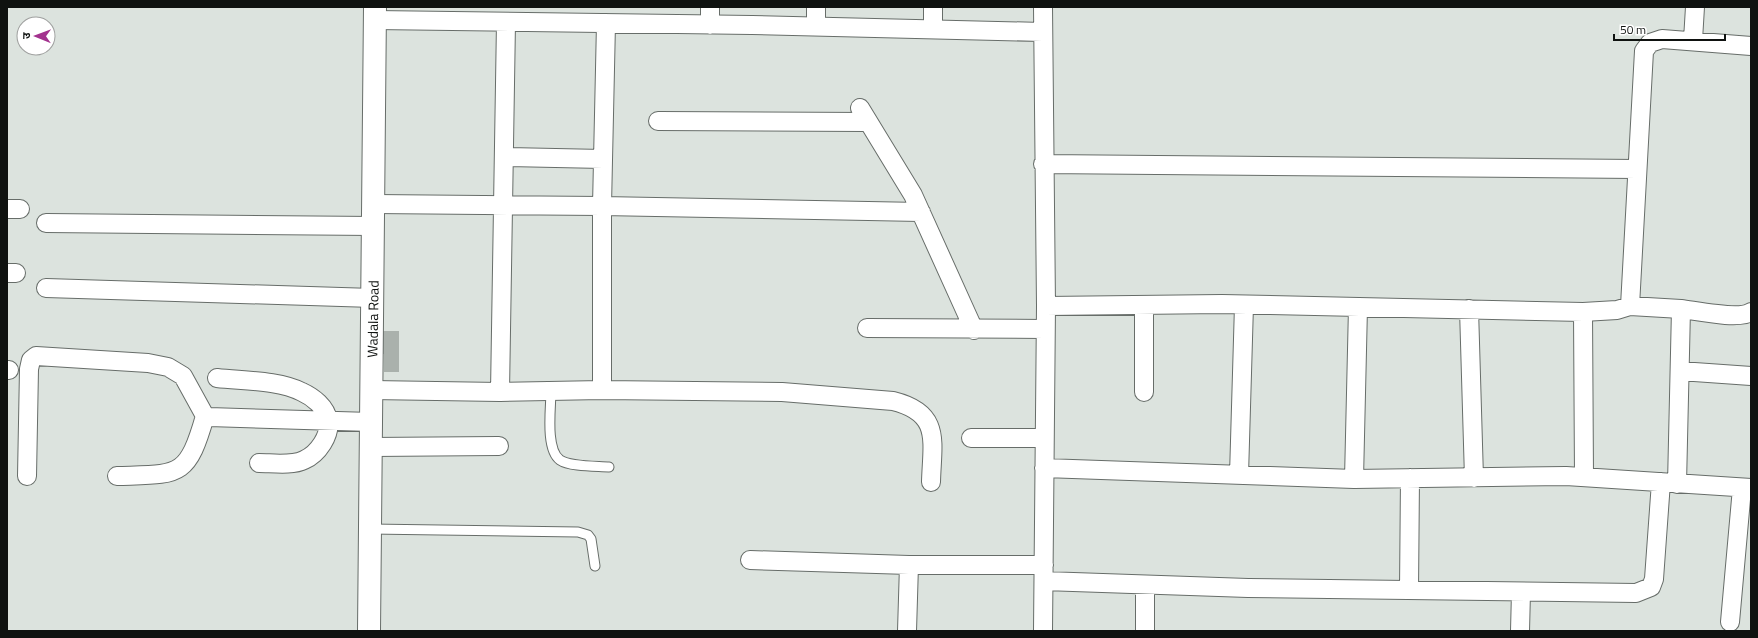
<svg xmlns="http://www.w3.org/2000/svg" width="1758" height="638" font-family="'Titillium Web','Noto Sans Devanagari',sans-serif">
  <rect width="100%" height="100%" fill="#dce3de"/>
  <path fill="#aab1ac" d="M378,331H399V372H384V354H378Z"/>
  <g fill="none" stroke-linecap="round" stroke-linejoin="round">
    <g stroke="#676d69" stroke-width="11">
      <path id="service" d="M551,391C551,407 545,449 560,460C570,467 597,466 609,467
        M370,529L578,532L588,535L591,539L595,566"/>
    </g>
    <g stroke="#676d69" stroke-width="20">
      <path id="minor" d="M710,7V25
        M816,7V26
        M1043,7L1046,306L1043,631
        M375,20L752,25L1042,32
        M933,29V7
        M1693,40L1695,7
        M860,108L913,195L974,330
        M658,121L867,122
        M504,157L603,159
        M1043,164L1637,169
        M374,204L602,206L921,212
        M7,209H20
        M46,223L374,226
        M7,273H16
        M46,288L373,298
        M1144,305V392
        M1046,306L1222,304L1583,312L1584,477
        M1630,306L1644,51L1650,43L1662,39L1751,46
        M1469,309L1474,478
        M1583,312L1617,310L1630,306L1681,309
        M867,328L1045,329
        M7,370H9
        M1680,371L1751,376
        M217,378C243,381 279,380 302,392C313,397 326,407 328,420C331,435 318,454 304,460C292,466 272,463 259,463
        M372,390L500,392L602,390L782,392L893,401C942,413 932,442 931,482
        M602,390V206L606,23
        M500,392L506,22
        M971,438H1044
        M371,447L499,446
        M1044,468L1354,479L1566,476L1751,488
        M1239,475L1244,305
        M27,476L29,369L31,360L36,356L148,363L168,367L183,376L205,416L209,417L371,422
        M117,476C179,474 187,479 205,416
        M1354,479L1358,307
        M1677,484L1681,309C1697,311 1739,320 1751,312
        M750,560L909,565H1044
        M1044,581L1248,588L1636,593L1651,587L1654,579L1661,482
        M1409,590L1410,478
        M1730,622L1742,488
        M907,631L909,565
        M1145,631V585
        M1520,631L1521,592"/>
    </g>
    <g stroke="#676d69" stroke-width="24">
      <path id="tertiary" d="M369,631L375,7"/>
    </g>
    <use href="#service" stroke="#fff" stroke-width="9"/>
    <use href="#minor" stroke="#fff" stroke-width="18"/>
    <use href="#tertiary" stroke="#fff" stroke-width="22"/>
  </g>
  <g text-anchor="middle" stroke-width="3" stroke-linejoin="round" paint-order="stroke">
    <g font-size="14" fill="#0f1210" stroke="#fff">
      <text transform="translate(373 319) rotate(-89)" y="5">Wadala Road</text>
    </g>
  </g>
  <rect width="1758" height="638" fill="none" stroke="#0f1210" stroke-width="16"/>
  <g transform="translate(36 36) rotate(271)"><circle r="19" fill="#ffffff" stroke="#9fa09f"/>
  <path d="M0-3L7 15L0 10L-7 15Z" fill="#a3328e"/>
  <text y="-6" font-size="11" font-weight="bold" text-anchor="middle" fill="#0f1210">उ</text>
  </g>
  <path d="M1614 34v6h111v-6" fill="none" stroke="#0f1210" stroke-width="2"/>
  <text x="1620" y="34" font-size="12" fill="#0f1210" stroke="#ffffff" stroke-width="3" paint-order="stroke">50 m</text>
</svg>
